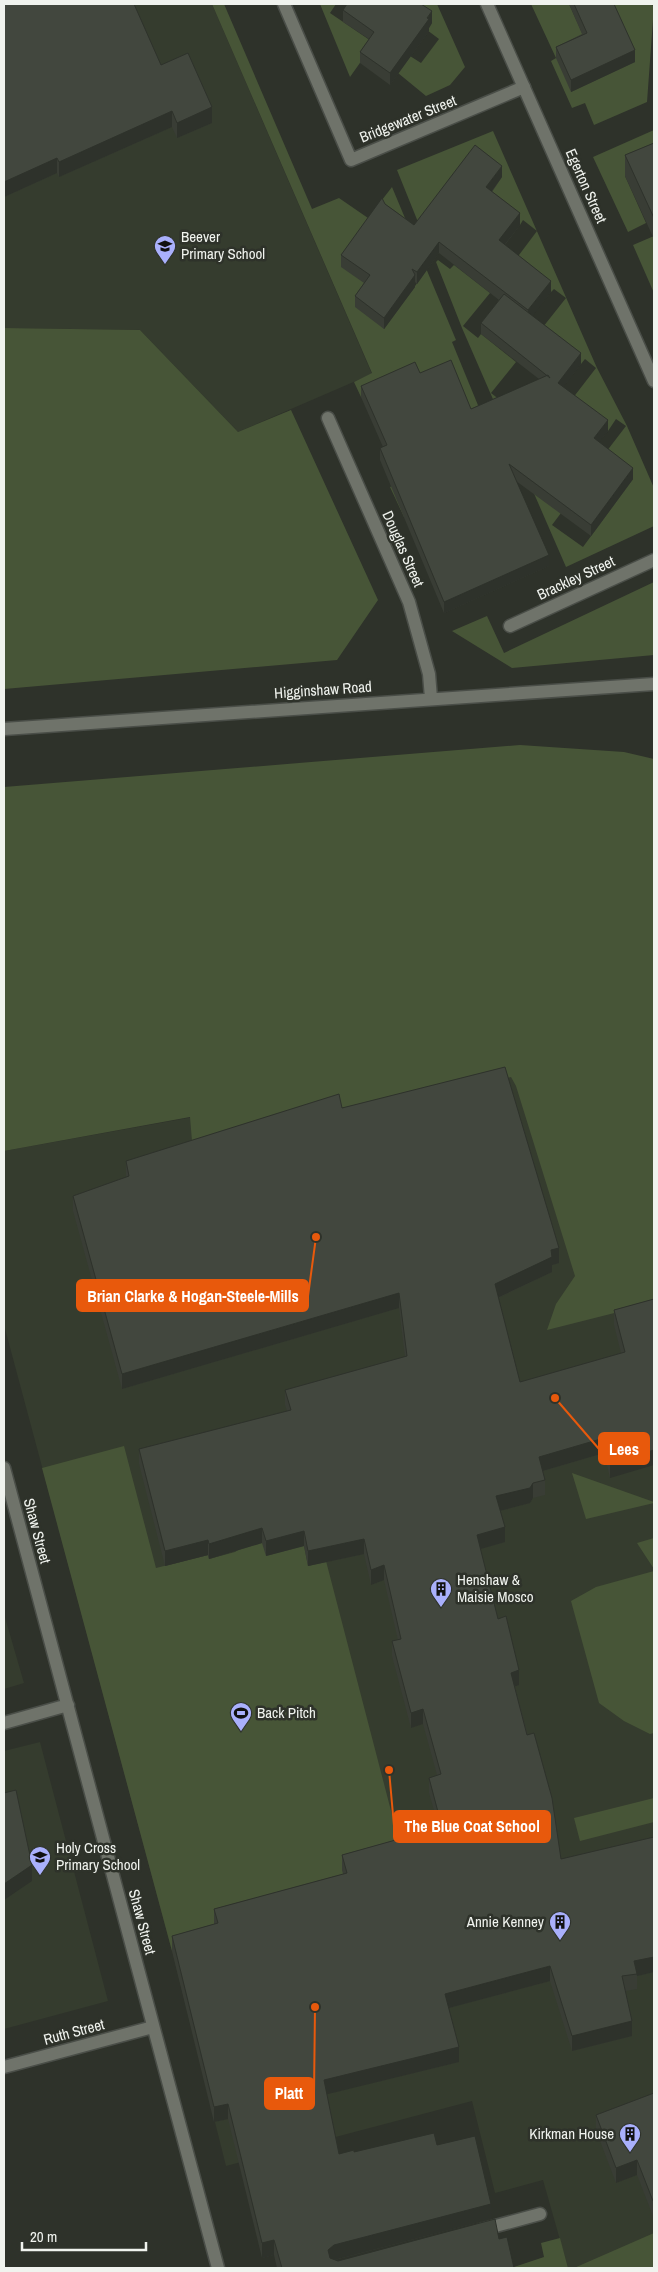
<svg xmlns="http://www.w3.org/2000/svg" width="658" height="2272" font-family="'Archivo Narrow',sans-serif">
  <rect width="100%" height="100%" fill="#2e322a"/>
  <path fill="#353c2e" d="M4,4H212L372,374L238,432L140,330L4,328Z
    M483,1065L553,1070L654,1303V2268H568L543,2180L495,2193L472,2101L226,2166L172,1951L4,1325V1151Z
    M4,1614L24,1683L4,1689Z
    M40,1742L108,2001L4,2029V1751Z"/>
  <path fill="#475537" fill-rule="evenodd" d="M212,4H224L312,209L339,198L368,218L392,187L456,340L452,342L482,415L404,517L390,487L409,478L415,373L361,397L354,382L372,373ZM423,275L384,329L370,287Z
    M320,4H336L330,13L374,43L350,77Z
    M405,4H437L465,67L450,85L426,96L398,73L410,56L421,63L439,39L427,30Z
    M531,4H569L587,44L571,92L609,4H649L654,6L647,102L594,125L585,103L572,108L551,61L556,58Z
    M654,130V163L625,176L646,223L628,232L593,157Z
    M493,131L597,368L627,426L654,488V526L566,567L462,328L436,262L438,260L450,269L454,265L490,293L463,326L478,338L481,334L516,362L491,393L505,404L573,497L552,525L583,547L633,479L603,456L626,426L616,419L608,431L569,403L596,368L585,359L581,364L539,332L566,298L554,289L551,292L513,263L537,231L523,220L520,225L486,199L420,227L397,170Z
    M654,236V293L633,245Z
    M4,328L140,330L238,432L291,410L378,600L337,660L4,689Z
    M654,582V655L512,668L452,631L487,616L504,653Z
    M520,745L624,752L654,759V1303L547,1330L556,1304L575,1276L516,1086L511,1077L347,1115L344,1107L193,1153L190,1117L4,1151V787Z
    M124,1446L156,1568L208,1555L209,1559L235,1552L260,1535L304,1546L308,1566L326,1561L402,1853L343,1870L347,1888L172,1951L42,1468Z
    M572,1473L654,1502V1503L586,1519Z
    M654,1538V1569L637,1543Z
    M654,1571V1733L650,1734L624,1721L599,1703L571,1601L596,1587Z
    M654,1798V1822L580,1841L574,1818Z
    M654,2233V2268H574Z
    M560,2238L568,2268H511L544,2257L541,2243Z"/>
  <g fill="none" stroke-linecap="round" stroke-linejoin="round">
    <g stroke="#4a4e48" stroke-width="15">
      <path id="street" d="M284,4L351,160L524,87
        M328,418L409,602L429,674L431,698
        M510,626L654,560
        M4,729L654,684
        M4,1468L218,2268
        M4,1723L68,1705
        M4,2067L153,2027
        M481,2230L540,2214"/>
    </g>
    <g stroke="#4a4e48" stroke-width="15">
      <path id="secondary" d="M487,4L654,381"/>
    </g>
    <use href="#street" stroke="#6f736a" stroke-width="12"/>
    <use href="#secondary" stroke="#6f736a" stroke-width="12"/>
  </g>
  <path fill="#393d35" d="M4,4L161,65L212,123L177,138L172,127L59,177L57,173L4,197Z
    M569,4H614L635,62L571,92L556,58V47L582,34Z
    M343,10L432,23L429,28V31L390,85L360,63V52L369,39L343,22Z
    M654,143V239L625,176V155Z
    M502,177L492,192L520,225L505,245L551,292L532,316L581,364L563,387L608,431L599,442L633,479L591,536L516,481L549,566L444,613L380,460V448L383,447L361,397V386L420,373L471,409L539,379L481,334V323L499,300L439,253L417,284L415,282V287L384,329L355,307V296L364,283L341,267V255L385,204L414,225Z
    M342,1108L559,1263L552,1265V1272L498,1298L520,1382L621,1353L614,1325V1310L654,1299L610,1478L604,1453L543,1471L545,1480V1495L533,1498L530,1503L500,1511L505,1542L480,1549L498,1619L519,1685L515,1687L561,1859L654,1837V1972L637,1976V1989L626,1991L632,2036L572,2051L550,1981L449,2008L459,2062L327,2094L339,2154L437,2145L491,2219L335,2260L338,2261L499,2239L514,2268H277L274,2255L262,2258L228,2119L214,2122L172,1951V1936L214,1924V1909L343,1874L342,1870V1855L439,1828L429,1793V1778L437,1775L423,1724L411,1728L392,1656V1641L398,1640L384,1580L371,1585L364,1554L308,1566L304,1546L266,1556L262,1543L209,1559L208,1555L165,1566L139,1464V1449L287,1411L285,1405V1390L405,1357L399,1308L122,1389L73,1211V1196L126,1177V1161Z
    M654,2093L653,2216L637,2175L616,2183L596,2130V2115Z"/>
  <path fill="#2e322b" d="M432,11V23L429,28V31L390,85V73Z
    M635,50V62L571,92V80Z
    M212,107V123L177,138V123Z
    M172,111V127L59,177V162Z
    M57,158V173L4,197V182Z
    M502,166V177L486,199V187Z
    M520,213V225L499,252V240Z
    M439,242V253L417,284V272Z
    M415,275V287L384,329V318Z
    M551,281V292L528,322V310Z
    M581,353V364L558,394V383Z
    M608,420V431L594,449V438Z
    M633,468V479L591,536V525Z
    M549,555V566L444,613V602Z
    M559,1248V1263L552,1265V1272L495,1299V1284L551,1250Z
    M399,1293V1308L122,1389V1374Z
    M604,1438V1453L539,1472V1457Z
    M654,1450V1465L610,1478V1463Z
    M533,1483V1498L530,1503L496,1512V1496Z
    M505,1527V1542L477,1550V1535Z
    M262,1528V1543L209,1559V1544Z
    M304,1531V1546L266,1556V1541Z
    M364,1539V1554L308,1566V1551Z
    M208,1540V1555L165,1566V1551Z
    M384,1565V1580L371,1585V1570Z
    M519,1670V1685L511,1688V1673Z
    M423,1709V1724L411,1728V1713Z
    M32,1865V1881L4,1900V1884Z
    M654,1957V1972L637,1976L634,1961Z
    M550,1966V1981L445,2009V1994Z
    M632,2021V2036L572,2051V2036Z
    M459,2047V2062L324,2095V2080Z
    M228,2104V2119L214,2122V2107Z
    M637,2160V2175L616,2183V2168Z
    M654,2200V2216H653V2201Z
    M491,2204V2219L334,2260L328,2265V2250L334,2245Z
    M274,2240V2255L262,2258V2243Z"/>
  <path fill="#42473e" stroke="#2e322b" d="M4,4H134L161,65L188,53L212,107L177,123L172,111L59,162L57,158L4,182Z
    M347,4H421L432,11L427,18L429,19L390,73L360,52L374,32L343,10Z
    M574,4H614L635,50L571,80L556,47L587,33Z
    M654,143V218L625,155Z
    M475,145L502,166L486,187L520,213L499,240L551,281L528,310L439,242L417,272L412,269L415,275L384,318L355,296L370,275L341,255L382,198L385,204L414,225Z
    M504,294L581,353L558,383L608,420L594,438L633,468L591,525L509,464L549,555L444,602L380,448L387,445L361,386L415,362L420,373L451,360L471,409L548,375L550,378L481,323Z
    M505,1067L559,1248L551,1250L552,1257L495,1284L520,1382L625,1352L614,1310L654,1299V1450L610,1463L604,1438L539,1457L545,1480L533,1483L530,1488L496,1496L505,1527L477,1535L498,1619L506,1616L519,1670L511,1673L527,1735L534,1733L552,1798L561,1859L654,1837V1957L634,1961L637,1974L622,1976L632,2021L572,2036L550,1966L445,1994L459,2047L324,2080L339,2154L354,2150V2152L434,2133L437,2145L475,2136L491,2204L334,2245L328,2250L330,2258L338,2261L495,2219L499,2239L507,2237L514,2268H282L274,2240L262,2243L228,2104L214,2107L172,1936L218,1923L214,1909L347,1873L342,1855L442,1827L429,1778L441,1774L423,1709L411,1713L392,1641L401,1639L384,1565L371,1570L364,1539L308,1551L304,1531L266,1541L262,1528L209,1544L208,1540L165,1551L139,1449L291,1410L285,1390L407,1356L399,1293L122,1374L73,1196L129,1176L126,1161L339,1094L342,1108Z
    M16,1790L32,1865L4,1884V1793Z
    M654,2093V2200L653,2201L637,2160L616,2168L596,2115Z"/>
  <defs>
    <g id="school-pin" transform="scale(1.125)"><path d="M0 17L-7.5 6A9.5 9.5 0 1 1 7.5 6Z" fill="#a9b0fc" stroke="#2e322a"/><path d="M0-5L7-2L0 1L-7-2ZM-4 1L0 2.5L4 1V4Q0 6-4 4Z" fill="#111"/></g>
    <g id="building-pin" transform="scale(1.125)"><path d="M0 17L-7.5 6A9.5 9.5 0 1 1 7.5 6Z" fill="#a9b0fc" stroke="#2e322a"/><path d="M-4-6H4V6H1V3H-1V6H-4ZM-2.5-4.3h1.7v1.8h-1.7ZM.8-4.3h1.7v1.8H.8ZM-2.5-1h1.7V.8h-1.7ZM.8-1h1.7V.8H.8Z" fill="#111"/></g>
    <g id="stadium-pin" transform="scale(1.125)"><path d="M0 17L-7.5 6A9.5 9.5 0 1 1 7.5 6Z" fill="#a9b0fc" stroke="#2e322a"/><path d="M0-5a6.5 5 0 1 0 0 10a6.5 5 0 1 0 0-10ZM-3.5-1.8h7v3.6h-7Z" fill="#111"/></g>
  </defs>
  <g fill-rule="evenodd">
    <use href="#school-pin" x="165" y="246"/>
    <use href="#building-pin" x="441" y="1589"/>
    <use href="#stadium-pin" x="241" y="1713"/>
    <use href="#school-pin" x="40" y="1857"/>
    <use href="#building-pin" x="560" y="1922"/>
    <use href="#building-pin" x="630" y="2134"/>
  </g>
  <g text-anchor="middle" stroke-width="5" stroke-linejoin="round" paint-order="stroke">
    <g font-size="15" fill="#f0f3ee" stroke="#2e322a">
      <text transform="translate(408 119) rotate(-22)" y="5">Bridgewater Street</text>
      <text transform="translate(586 186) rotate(66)" y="5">Egerton Street</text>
      <text transform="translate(403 549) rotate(66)" y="5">Douglas Street</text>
      <text transform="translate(576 578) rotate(-25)" y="5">Brackley Street</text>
      <text transform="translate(323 690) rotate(-4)" y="5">Higginshaw Road</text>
      <text transform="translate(37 1531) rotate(75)" y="5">Shaw Street</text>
      <text transform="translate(142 1922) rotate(75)" y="5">Shaw Street</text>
      <text transform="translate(74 2032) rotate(-15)" y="5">Ruth Street</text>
    </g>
    <g font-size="15" fill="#f0f3ee" stroke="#2e322a" text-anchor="start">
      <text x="181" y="242">Beever<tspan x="181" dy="17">Primary School</tspan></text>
      <text x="457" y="1585">Henshaw &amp;<tspan x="457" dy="17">Maisie Mosco</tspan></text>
      <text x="257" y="1718">Back Pitch</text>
      <text x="56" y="1853">Holy Cross<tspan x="56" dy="17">Primary School</tspan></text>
      <text x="544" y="1927" text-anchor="end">Annie Kenney</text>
      <text x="614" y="2139" text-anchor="end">Kirkman House</text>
    </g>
  </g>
  <path fill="none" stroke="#e8590c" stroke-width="2" d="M316 1237L308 1296M555 1398L599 1449M389 1770L394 1826M315 2007L314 2094"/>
  <g fill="#e8590c" stroke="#2e322a" stroke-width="2">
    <circle cx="316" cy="1237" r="5"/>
    <circle cx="555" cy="1398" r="5"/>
    <circle cx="389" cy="1770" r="5"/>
    <circle cx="315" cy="2007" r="5"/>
  </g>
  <g fill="#e8590c" stroke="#e8590c" stroke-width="2">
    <rect x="77" y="1280" width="231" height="31" rx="5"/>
    <rect x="599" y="1433" width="50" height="31" rx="5"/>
    <rect x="394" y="1811" width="156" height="31" rx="5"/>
    <rect x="265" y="2078" width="49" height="31" rx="5"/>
  </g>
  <g font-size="16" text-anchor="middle" font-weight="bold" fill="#fff">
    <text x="193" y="1302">Brian Clarke &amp; Hogan-Steele-Mills</text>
    <text x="624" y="1455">Lees</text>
    <text x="472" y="1832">The Blue Coat School</text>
    <text x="289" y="2099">Platt</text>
  </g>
  <rect width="658" height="2272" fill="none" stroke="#f0f3ee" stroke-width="10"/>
  <path d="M22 2242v8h124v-8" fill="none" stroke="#f0f3ee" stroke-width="2.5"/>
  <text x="30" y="2242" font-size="15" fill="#f0f3ee" stroke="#2e322a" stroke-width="4" paint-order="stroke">20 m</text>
</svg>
